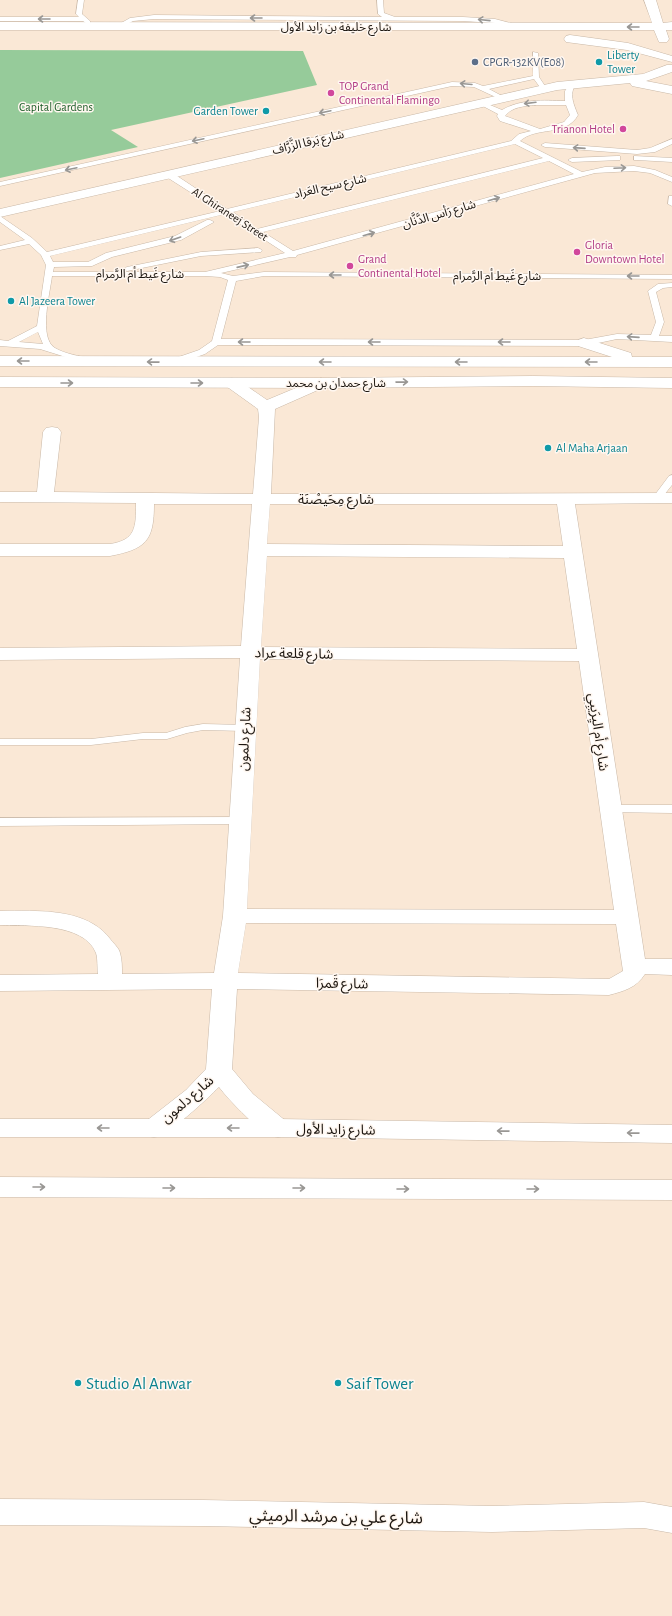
<svg xmlns="http://www.w3.org/2000/svg" width="672" height="1616" font-family="'Alegreya Sans','Noto Sans Arabic',sans-serif">
  <rect width="100%" height="100%" fill="#fae8d6"/>
  <path fill="#96cb9a" d="M0,50L303,51L317,85L111,130L138,147L0,178Z"/>
  <g fill="none" stroke-linecap="round" stroke-linejoin="round">
    <g stroke="#c9b8a7" stroke-width="1">
      <path id="service" d="M78,0H84L82,14L90,21V23H86L83,21H0V17H79L76,14Z
        M377,0H383L384,13L395,17H463L495,19L522,26L519,28L495,23L463,21L154,19L133,21L119,28L116,26L130,18L154,15L382,17L378,14Z
        M533,52L538,53L539,77L547,89L546,90H542L534,79L489,89L504,97V99L502,100L474,87L452,86L0,186V182L452,82L475,83L483,86L533,76Z
        M573,81L576,83C569,94 573,103 578,115C566,137 536,126 520,141L582,172L605,167L634,166L655,170L672,177V182L650,173L634,171L595,173L297,255L296,257H290L221,273L233,276L264,272L672,275V279L264,276L236,281L221,339L584,340L617,334L651,335L656,322L648,291L658,284L672,283V287L663,288L656,292L664,322L659,336H672V342L617,339L584,346L218,345L205,354L176,364L172,361L173,359L199,350L212,341L228,280L220,277L205,276H52C50,293 38,338 55,348C65,354 80,356 91,359L92,361L91,363H85L40,349L0,346V340L8,341L37,326L46,265L41,255L29,244L0,250V246L25,240L0,222V216L32,238L47,252L220,211L165,176V172H171L227,209L511,141L519,134L531,131L500,121L497,116L498,114L479,104V102H483L502,110C521,99 543,100 565,101V91L571,82ZM535,105H566L570,115L564,122L540,129L505,116C511,107 525,106 535,105ZM515,144L543,158L257,229L233,212ZM549,161L574,174L293,251L263,232ZM225,214L285,253L205,272H53L54,267L92,266L112,257L181,240L214,222L210,220H207L175,236L106,253L88,262H53L50,256ZM38,332L43,344L19,342Z
        M672,139V144L655,152L637,154L545,147L541,145L545,143L637,150L650,148Z
        M617,156H620V160L572,162L568,160L572,158Z
        M634,156L672,158V162L637,160H634Z
        M669,196H672V206L668,204Z
        M258,248L262,250L261,252L201,256L127,271L123,269L127,267L201,252Z
        M672,475V485L660,500H654L652,498L654,496L669,476Z
        M203,724L245,725L249,726L251,728L249,730L245,731L203,730L187,733L167,739H143L91,745H0V739H91L143,733H166L185,727Z
        M611,805H672V813L607,812L605,809L607,806Z
        M240,817L244,818L246,821L244,824L0,826V818Z"/>
    </g>
    <g stroke="#c9b8a7" stroke-width="1">
      <path id="minor" d="M667,65H672V72L646,81L672,86V94L632,86L630,83L557,90L0,217V209L557,82L643,74Z
        M232,378L238,380L267,400L315,380L321,378L327,380L329,383L327,386L275,409L271,494L672,493V503L575,504L645,959H672V975L645,974C636,988 624,991 609,995L237,989L232,1069L253,1094L287,1122L291,1128L287,1134C285,1135 281,1137 278,1137C263,1137 228,1099 219,1087C208,1098 167,1137 154,1137C151,1137 147,1135 145,1134L141,1128L145,1122L186,1090L206,1069L212,989L0,991V975L98,974C97,968 98,959 96,953C84,922 26,926 0,925V911C37,911 87,907 111,940C114,944 119,948 120,953C122,959 122,967 122,974L214,973L223,916L240,658L0,660V648L241,646L252,504H154C154,541 146,549 110,556H0V544H110C136,540 136,527 136,503L0,502V492H37L43,432L46,428L52,427L58,428L61,432L54,492L253,494L259,417L258,409L226,386L224,383L226,380ZM270,504H557L563,546L267,544ZM267,556L564,558L577,649L261,647ZM260,659L579,661L614,910L247,909ZM246,923L616,924L623,971L609,979L238,973Z
        M0,1499L203,1500L492,1506L644,1502L672,1507V1533L644,1528L492,1532L203,1526L0,1525Z"/>
    </g>
    <g stroke="#c9b8a7" stroke-width="1">
      <path id="secondary" d="M644,0H656L663,23L672,22V30H666L669,39L667,42H659L654,30H0V22L652,23Z
        M570,35L628,43L672,56V62L627,50L566,42L564,39L566,36Z
        M0,1119H278L672,1125V1143L278,1137H0Z
        M0,1177L672,1180V1200L0,1197Z"/>
    </g>
    <g stroke="#c9b8a7" stroke-width="1">
      <path id="primary" d="M584,338L631,353L632,357H672V367L0,366V356L612,357L578,346L576,343L578,340Z
        M533,376L672,378V388L533,386L321,388L0,387V377L321,378Z"/>
    </g>
    <use href="#service" fill="#fff" fill-rule="evenodd"/>
    <use href="#minor" fill="#fff" fill-rule="evenodd"/>
    <use href="#secondary" fill="#fff" fill-rule="evenodd"/>
    <use href="#primary" fill="#fff" fill-rule="evenodd"/>
  </g>
  <defs><path id="oneway-shaft" d="M-6 0H5M1.5-3L5.5 0L1.5 3" fill="none" stroke-width="1.6" stroke-linecap="round" stroke-linejoin="round"/></defs>
  <g stroke="#999794">
    <use href="#oneway-shaft" transform="translate(256 18) rotate(-180)"/>
    <use href="#oneway-shaft" transform="translate(44 19) rotate(-180)"/>
    <use href="#oneway-shaft" transform="translate(484 20) rotate(-174)"/>
    <use href="#oneway-shaft" transform="translate(633 27) rotate(180)"/>
    <use href="#oneway-shaft" transform="translate(466 84) rotate(-175)"/>
    <use href="#oneway-shaft" transform="translate(530 103) rotate(173)"/>
    <use href="#oneway-shaft" transform="translate(325 112) rotate(168)"/>
    <use href="#oneway-shaft" transform="translate(198 140) rotate(168)"/>
    <use href="#oneway-shaft" transform="translate(579 148) rotate(-176)"/>
    <use href="#oneway-shaft" transform="translate(620 168) rotate(-3)"/>
    <use href="#oneway-shaft" transform="translate(71 169) rotate(168)"/>
    <use href="#oneway-shaft" transform="translate(494 199) rotate(-16)"/>
    <use href="#oneway-shaft" transform="translate(369 234) rotate(-16)"/>
    <use href="#oneway-shaft" transform="translate(175 239) rotate(161)"/>
    <use href="#oneway-shaft" transform="translate(243 266) rotate(-13)"/>
    <use href="#oneway-shaft" transform="translate(335 275) rotate(-180)"/>
    <use href="#oneway-shaft" transform="translate(633 276) rotate(-180)"/>
    <use href="#oneway-shaft" transform="translate(633 337) rotate(-176)"/>
    <use href="#oneway-shaft" transform="translate(244 342) rotate(-180)"/>
    <use href="#oneway-shaft" transform="translate(374 342) rotate(-180)"/>
    <use href="#oneway-shaft" transform="translate(504 342) rotate(-180)"/>
    <use href="#oneway-shaft" transform="translate(23 361) rotate(-180)"/>
    <use href="#oneway-shaft" transform="translate(153 362) rotate(-179)"/>
    <use href="#oneway-shaft" transform="translate(325 362) rotate(-180)"/>
    <use href="#oneway-shaft" transform="translate(461 362) rotate(-180)"/>
    <use href="#oneway-shaft" transform="translate(591 362) rotate(-180)"/>
    <use href="#oneway-shaft" transform="translate(402 382) rotate(-1)"/>
    <use href="#oneway-shaft" transform="translate(67 383)"/>
    <use href="#oneway-shaft" transform="translate(197 383)"/>
    <use href="#oneway-shaft" transform="translate(103 1128) rotate(180)"/>
    <use href="#oneway-shaft" transform="translate(233 1128) rotate(180)"/>
    <use href="#oneway-shaft" transform="translate(503 1131) rotate(-179)"/>
    <use href="#oneway-shaft" transform="translate(633 1133) rotate(-179)"/>
    <use href="#oneway-shaft" transform="translate(39 1187)"/>
    <use href="#oneway-shaft" transform="translate(169 1188)"/>
    <use href="#oneway-shaft" transform="translate(299 1188)"/>
    <use href="#oneway-shaft" transform="translate(403 1189)"/>
    <use href="#oneway-shaft" transform="translate(533 1189)"/>
  </g>
  <circle fill="#5c6f8a" stroke="#fff7f0" stroke-width="1.5" cx="475" cy="62" r="4"/>
  <g fill="#0f9aa8" stroke="#fff7f0" stroke-width="1.5">
    <circle cx="599" cy="62" r="4"/>
    <circle cx="266" cy="111" r="4"/>
    <circle cx="11" cy="301" r="4"/>
    <circle cx="548" cy="448" r="4"/>
    <circle cx="78" cy="1383" r="4"/>
    <circle cx="338" cy="1383" r="4"/>
  </g>
  <g fill="#d1479c" stroke="#fff7f0" stroke-width="1.5">
    <circle cx="331" cy="93" r="4"/>
    <circle cx="623" cy="129" r="4"/>
    <circle cx="577" cy="252" r="4"/>
    <circle cx="350" cy="266" r="4"/>
  </g>
  <g text-anchor="middle" stroke-width="3" stroke-linejoin="round" paint-order="stroke">
    <g font-size="12" fill="#1d1711" stroke="#fff7f0">
      <text x="336" y="31">شارع خليفة بن زايد الأول</text>
      <text transform="translate(308 142) rotate(-13)" y="4">شارع بَرقا الزَّرَّاف</text>
      <text transform="translate(330 186) rotate(-13)" y="4">شارع سيح العَراد</text>
      <text transform="translate(230 214) rotate(33)" y="4">Al Ghiraneej Street</text>
      <text transform="translate(439 214) rotate(-16)" y="4">شارع رَأس الدَّنَّان</text>
      <text x="140" y="278">شارع غَيط أم الرَّمرام</text>
      <text x="497" y="280">شارع غَيط أم الرَّمرام</text>
      <text x="336" y="387">شارع حمدان بن محمد</text>
    </g>
    <g font-size="12" fill="#0d838f" stroke="#fff7f0" text-anchor="start">
      <text x="607" y="59">Liberty<tspan x="607" dy="14">Tower</tspan></text>
      <text x="258" y="115" text-anchor="end">Garden Tower</text>
      <text x="19" y="305">Al Jazeera Tower</text>
      <text x="556" y="452">Al Maha Arjaan</text>
    </g>
    <g font-size="12" fill="#4e5e75" stroke="#fff7f0" text-anchor="start">
      <text x="483" y="66">CPGR-132KV(E08)</text>
    </g>
    <g font-size="12" fill="#b23c85" stroke="#fff7f0" text-anchor="start">
      <text x="339" y="90">TOP Grand<tspan x="339" dy="14">Continental Flamingo</tspan></text>
      <text x="615" y="133" text-anchor="end">Trianon Hotel</text>
      <text x="585" y="249">Gloria<tspan x="585" dy="14">Downtown Hotel</tspan></text>
      <text x="358" y="263">Grand<tspan x="358" dy="14">Continental Hotel</tspan></text>
    </g>
    <g font-size="12" fill="#1e5d29" stroke="#fff7f0">
      <text x="56" y="111">Capital Gardens</text>
    </g>
    <g font-size="14" fill="#1d1711" stroke="#fff7f0">
      <text x="336" y="504">شارع مِحَيصْنَة</text>
      <text transform="translate(294 653) rotate(1)" y="5">شارع قلعة عراد</text>
      <text transform="translate(599 732) rotate(82)" y="5">شارع أم اليِرَيبِي</text>
      <text transform="translate(244 739) rotate(-87)" y="5">شارع دلمون</text>
      <text transform="translate(342 983) rotate(1)" y="5">شارع قَمرَا</text>
      <text transform="translate(187 1099) rotate(-41)" y="5">شارع دلمون</text>
      <text transform="translate(336 1129) rotate(1)" y="5">شارع زايد الأول</text>
    </g>
    <g font-size="17" fill="#0d838f" stroke="#fff7f0" text-anchor="start">
      <text x="86" y="1389">Studio Al Anwar</text>
      <text x="346" y="1389">Saif Tower</text>
    </g>
    <g font-size="17" fill="#1d1711" stroke="#fff7f0">
      <text transform="translate(336 1516) rotate(1)" y="6">شارع علي بن مرشد الرميثي</text>
    </g>
  </g>
</svg>
